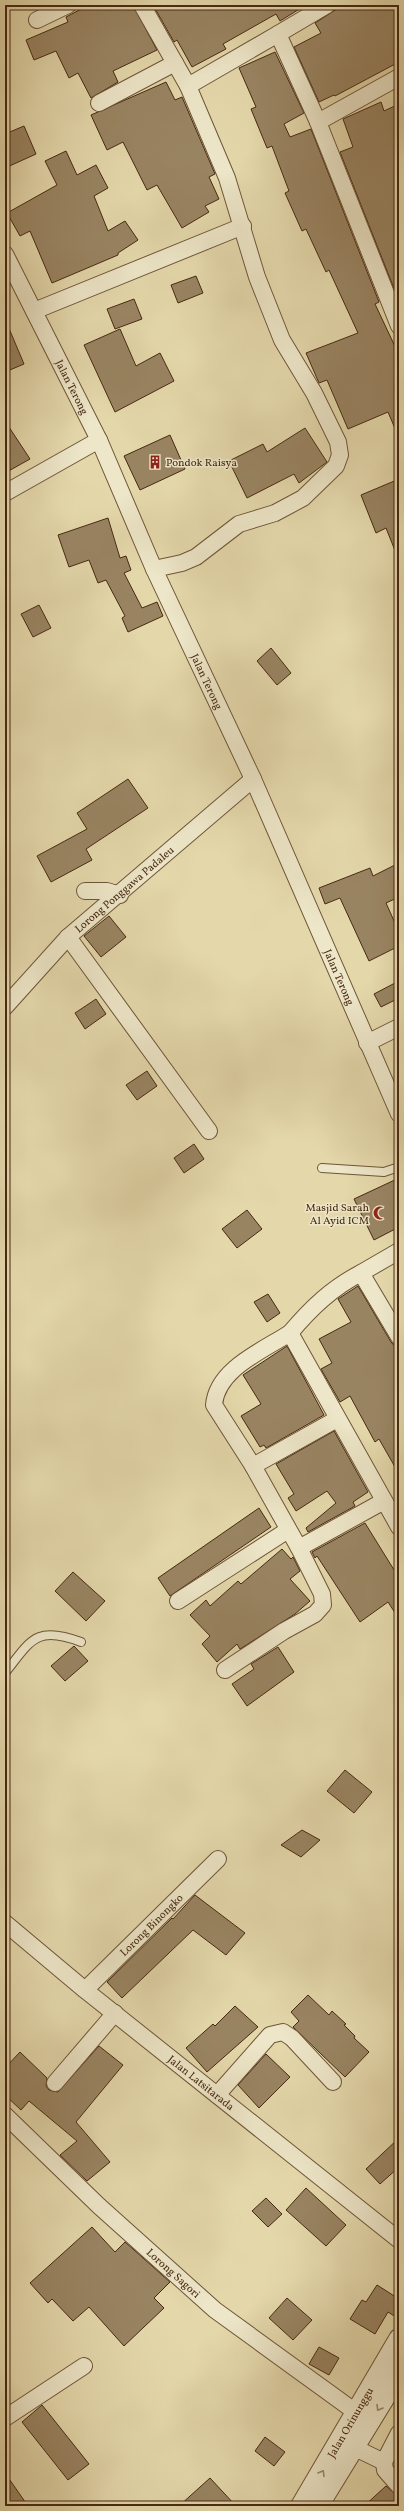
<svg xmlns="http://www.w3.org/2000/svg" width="404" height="2511" font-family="Vollkorn,serif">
  <rect width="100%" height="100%" fill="#e4d8ab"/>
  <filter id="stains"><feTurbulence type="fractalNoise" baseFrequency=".005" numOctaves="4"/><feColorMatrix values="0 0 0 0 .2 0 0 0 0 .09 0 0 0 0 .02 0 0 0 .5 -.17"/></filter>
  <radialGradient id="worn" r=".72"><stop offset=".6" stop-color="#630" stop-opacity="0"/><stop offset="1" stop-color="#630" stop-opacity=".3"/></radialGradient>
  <path fill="#998462" stroke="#472912" d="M89,5H133L157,50L113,71L118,82L91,98L78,73L69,78L56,51L34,60L26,40L68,22L66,17Z
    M153,5H306L280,21L276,14L223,44L226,49L192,67L177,40L174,42Z
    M343,5H399V62L335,96L334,95L319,102L294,47L321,33L315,23Z
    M275,52L304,113L284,124L290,137L311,129L379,302L375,304L399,355V438L388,412L348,429L327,380L319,383L306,353L358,333L329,270L326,272L306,229L302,231L285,193L289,191L272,146L267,148L251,109L256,107L239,68Z
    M166,82L175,100L182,97L215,174L209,177L219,199L205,206L209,212L182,228L157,185L147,190L123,142L107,150L91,115Z
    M381,102L384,111L399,104V295L397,296L340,152L353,147L343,119Z
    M24,126L36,154L5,168V134Z
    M66,151L77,175L96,165L108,188L94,196L108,231L125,221L138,240L118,253V255L52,283L30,231L20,236L7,213L57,185L45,161Z
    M196,276L203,293L178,303L171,285Z
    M134,299L142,319L115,329L107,309Z
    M5,319L24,364L5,372Z
    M120,329L136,366L160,353L174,381L115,412L84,345Z
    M5,421L30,459L5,473Z
    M305,428L327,462L299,483L294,474L247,498L229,461L263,444L267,452Z
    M170,435L185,469L140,490L124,456Z
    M399,479V558H398L386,528L376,533L361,495Z
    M108,518L120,558L126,556L131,570L124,573L142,608L157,602L163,616L128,632L122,618L125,616L106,580L98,583L89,560L69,567L58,535Z
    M39,605L51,628L33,637L21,614Z
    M271,648L291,673L277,685L257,661Z
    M128,779L148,808L86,849L92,860L51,882L37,856L87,829L77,813Z
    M399,863V897L386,903L399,932V946L369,961L340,898L325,904L319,888L370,868L373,876Z
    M109,916L126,937L101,957L84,936Z
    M395,983L399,998L381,1007L374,994Z
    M96,999L106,1014L85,1029L75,1013Z
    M147,1071L157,1086L137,1100L126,1085Z
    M194,1144L204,1159L184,1173L174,1158Z
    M399,1178V1227L374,1240L354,1199Z
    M247,1210L262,1229L237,1248L222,1229Z
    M358,1286L391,1342L399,1351V1474L379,1439L375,1442L350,1396L340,1402L321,1369L332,1363L319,1339L351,1322L338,1299Z
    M268,1294L280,1313L267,1322L254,1302Z
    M287,1346L324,1415L266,1448L264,1445L260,1447L241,1416L261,1404L243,1375Z
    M334,1431L368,1492L353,1502L355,1506L308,1532L306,1528L336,1503L327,1491L296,1511L288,1498L294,1494L276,1464Z
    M259,1508L271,1527L170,1596L158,1578Z
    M365,1523L399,1578V1619L388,1602L360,1622L317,1556L315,1558L312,1552Z
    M282,1549L291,1559L293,1557L300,1571L290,1579L310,1601L295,1614L240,1649L237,1644L217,1662L202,1644L210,1636L190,1615L206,1600L210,1606L238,1581L241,1584Z
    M73,1572L105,1601L86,1621L55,1591Z
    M74,1646L88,1661L65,1681L51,1666Z
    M278,1647L294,1672L247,1706L232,1684L254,1669L251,1664Z
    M345,1770L372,1792L354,1813L327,1791Z
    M302,1830L320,1840L301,1857L281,1845Z
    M195,1895L245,1933L226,1955L193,1930L122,1998L107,1982L172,1918L173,1919Z
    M308,1995L329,2015L332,2011L346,2024L344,2025L355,2036L354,2038L369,2052L345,2077L293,2027L299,2021L291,2012Z
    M235,2006L258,2027L207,2072L186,2048L213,2024L215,2026Z
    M99,2046L123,2065L76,2122L110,2162L87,2181L60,2155L77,2141L29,2101L21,2110L5,2095V2068L20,2052L47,2078L46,2086L49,2090L58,2092Z
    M266,2054L290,2077L259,2108L238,2085Z
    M399,2138V2167L380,2184L366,2169Z
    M306,2188L346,2225L326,2246L286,2210Z
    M266,2198L282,2214L268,2227L252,2211Z
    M92,2227L115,2252L125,2242L170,2282L154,2298L164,2308L124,2346L89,2307L73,2321L52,2299L48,2303L30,2283Z
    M377,2285L399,2299V2319L388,2312L375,2334L350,2319L362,2300L366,2302Z
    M287,2298L312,2320L293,2340L269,2318Z
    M319,2347L339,2358L329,2375L309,2364Z
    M42,2405L89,2464L68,2480L22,2422Z
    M265,2437L285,2452L274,2466L255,2451Z
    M5,2473L28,2506H5Z
    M210,2478L236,2506H179Z
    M386,2486L399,2497V2506H364Z"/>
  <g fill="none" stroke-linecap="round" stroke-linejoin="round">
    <g stroke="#6e5538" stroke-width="10">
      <path id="service" d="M322,1168L384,1172L399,1167
        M5,1673C31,1640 36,1625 81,1642"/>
    </g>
    <g stroke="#6e5538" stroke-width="18">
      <g id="minor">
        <path d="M142,5L188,86L278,34"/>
        <path d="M327,5L278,34L318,122L399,77"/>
        <path d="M37,20L68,5"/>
        <path d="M99,103L175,63"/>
        <path d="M318,122L399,326"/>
        <path id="s1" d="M5,254L99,440L154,569L253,779L399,1114"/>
        <path d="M34,311L243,226"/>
        <path d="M5,493L99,440"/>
        <path d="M154,569L182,563L196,557L239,524L275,513L303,498L336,466L340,455L338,442L314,393L282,340L257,277L227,178L188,86"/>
        <path d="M85,891H107L120,895"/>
        <path d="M68,937L209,1131"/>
        <path id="s2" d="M5,1007L68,937L253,779"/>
        <path d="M367,1043L399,1027"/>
        <path d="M399,1251L361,1273L399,1337"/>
        <path d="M361,1273C332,1288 311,1308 290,1333L399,1527"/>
        <path d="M253,1466L337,1419"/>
        <path d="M299,1548L384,1501"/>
        <path d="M178,1601L288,1530"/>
        <path d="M225,1670L284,1631L315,1614L323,1605L322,1594L299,1548L253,1466L214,1405C217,1369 262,1351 290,1333"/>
        <path id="s3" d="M5,1923L85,1990L399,2240"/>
        <path id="s4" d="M85,1990L218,1859"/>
        <path d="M55,2083L115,2013"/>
        <path d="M217,2095L270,2035L283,2032L292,2038L333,2082"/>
        <path id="s5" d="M5,2115L99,2206L215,2310L357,2413"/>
        <path d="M5,2418L84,2366"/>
        <path d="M399,2433L384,2462L385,2470L399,2486"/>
        <path d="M355,2448L384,2462"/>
      </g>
    </g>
    <g stroke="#6e5538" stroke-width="22">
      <g id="tertiary">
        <path id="s6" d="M301,2506L399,2339"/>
        <path d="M318,2506L399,2374"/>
      </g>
    </g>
    <use href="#service" stroke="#ede6c8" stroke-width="8"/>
    <use href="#minor" stroke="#ede6c8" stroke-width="16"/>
    <use href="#tertiary" stroke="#ede6c8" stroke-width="20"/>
  </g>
  <defs><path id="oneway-chevron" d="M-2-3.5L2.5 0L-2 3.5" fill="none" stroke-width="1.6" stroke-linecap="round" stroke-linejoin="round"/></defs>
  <g stroke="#9a886d">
    <use href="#oneway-chevron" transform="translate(379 2408) rotate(121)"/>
    <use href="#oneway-chevron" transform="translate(322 2473) rotate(-59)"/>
  </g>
  <defs>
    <g id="building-bare" transform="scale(1.08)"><path d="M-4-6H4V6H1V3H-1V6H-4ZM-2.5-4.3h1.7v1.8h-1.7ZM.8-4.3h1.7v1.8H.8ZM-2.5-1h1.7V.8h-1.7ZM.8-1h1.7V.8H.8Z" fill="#8f2418" stroke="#ede6c8" stroke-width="2.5" paint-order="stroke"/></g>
    <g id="mosque-bare" transform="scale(1.08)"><path d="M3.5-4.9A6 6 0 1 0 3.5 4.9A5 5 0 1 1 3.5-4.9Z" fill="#8f2418" stroke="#ede6c8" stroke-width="2.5" paint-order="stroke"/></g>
  </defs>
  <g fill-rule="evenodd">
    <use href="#building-bare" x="155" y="462"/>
    <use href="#mosque-bare" x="380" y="1213"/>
  </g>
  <g text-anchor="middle" stroke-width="3" stroke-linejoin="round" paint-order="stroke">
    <g font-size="11" fill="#472912" stroke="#ede6c8">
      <text dy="4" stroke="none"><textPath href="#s1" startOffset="149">Jalan Terong</textPath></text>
      <text dy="4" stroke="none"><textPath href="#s1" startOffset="473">Jalan Terong</textPath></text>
      <text dy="4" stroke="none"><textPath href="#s2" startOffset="168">Lorong Ponggawa Padaleu</textPath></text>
      <text dy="4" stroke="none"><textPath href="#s1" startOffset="797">Jalan Terong</textPath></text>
      <text dy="4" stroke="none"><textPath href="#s4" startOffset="93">Lorong Binongko</textPath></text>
      <text dy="4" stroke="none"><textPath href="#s3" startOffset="253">Jalan Latsitarada</textPath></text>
      <text dy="4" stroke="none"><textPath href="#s5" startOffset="231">Lorong Sagori</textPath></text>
      <text dy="4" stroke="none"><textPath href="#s6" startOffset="97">Jalan Orinunggu</textPath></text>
    </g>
    <g font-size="11" fill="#472912" stroke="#ede6c8" text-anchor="start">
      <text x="166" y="466">Pondok Raisya</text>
      <text x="369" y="1211" text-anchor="end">Masjid Sarah<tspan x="369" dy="13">Al Ayid ICM</tspan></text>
    </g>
  </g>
  <rect width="404" height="2511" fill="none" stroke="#e4d8ab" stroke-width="20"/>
  <rect x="6" y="6" width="392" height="2499" fill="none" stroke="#472912" stroke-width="2"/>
  <rect x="10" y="10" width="384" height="2491" fill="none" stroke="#472912"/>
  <rect width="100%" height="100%" filter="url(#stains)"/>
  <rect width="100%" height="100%" fill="url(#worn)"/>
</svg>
